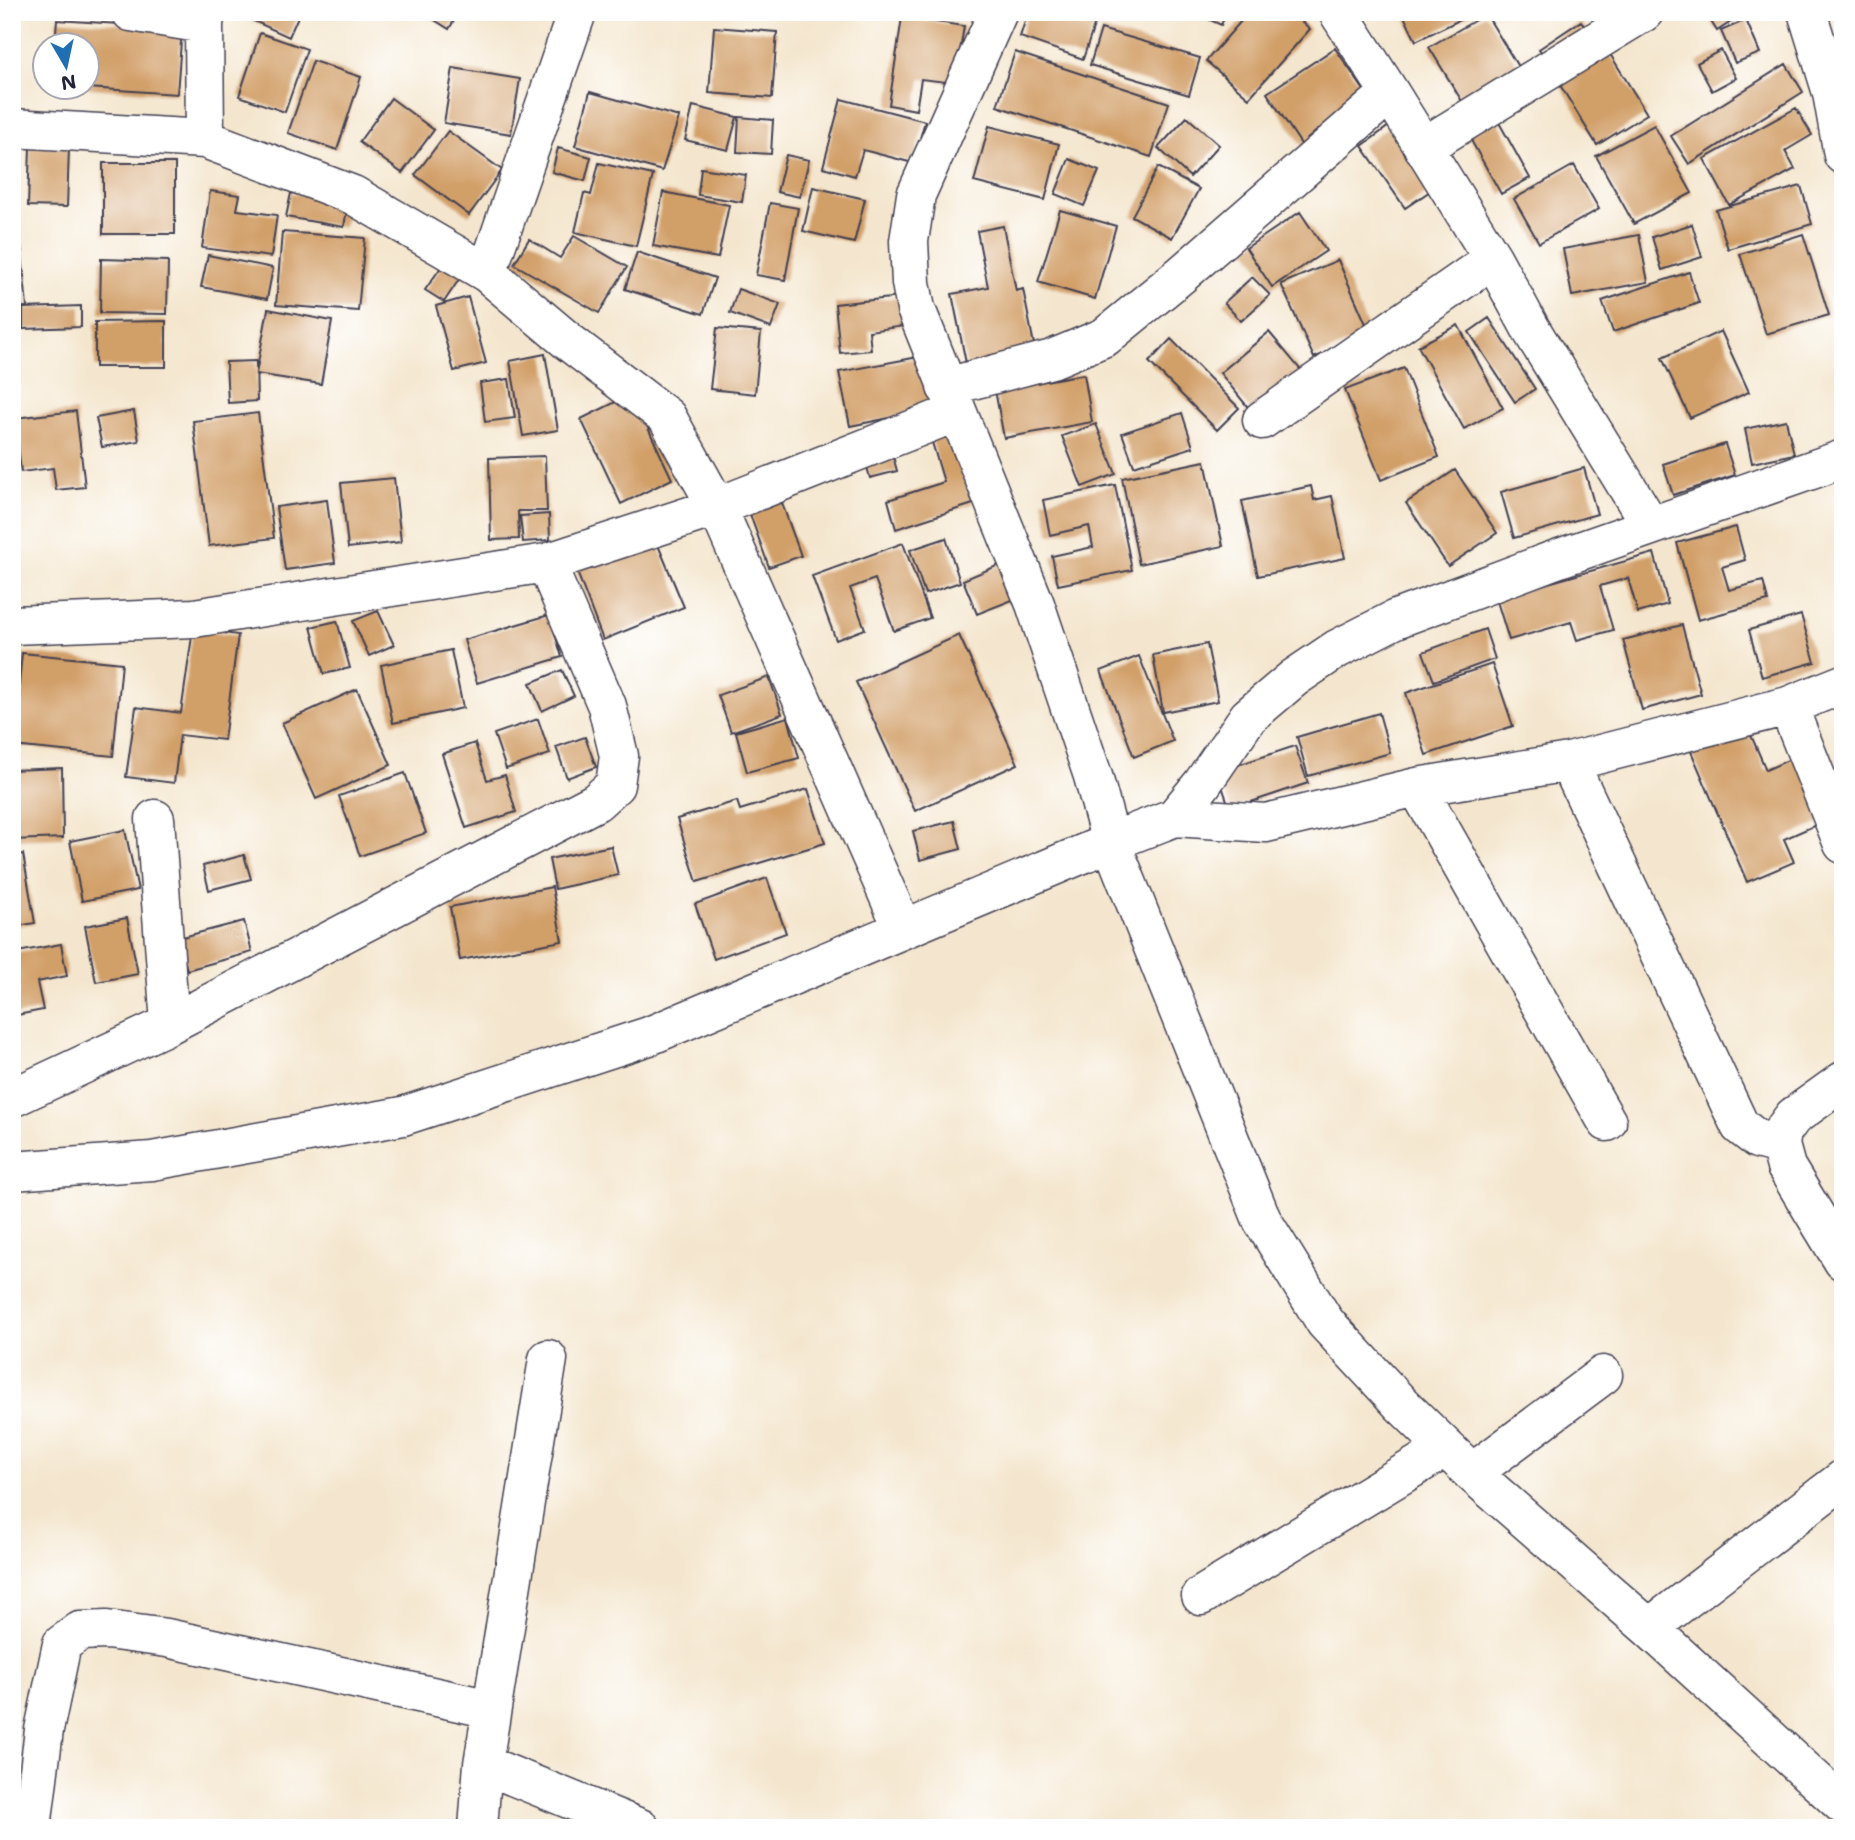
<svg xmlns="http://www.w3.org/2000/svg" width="1855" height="1840" font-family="'Shantell Sans',sans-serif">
  <rect width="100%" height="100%" fill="#fff"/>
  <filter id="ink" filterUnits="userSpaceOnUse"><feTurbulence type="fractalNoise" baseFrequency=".0143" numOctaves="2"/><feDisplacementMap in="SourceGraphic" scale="14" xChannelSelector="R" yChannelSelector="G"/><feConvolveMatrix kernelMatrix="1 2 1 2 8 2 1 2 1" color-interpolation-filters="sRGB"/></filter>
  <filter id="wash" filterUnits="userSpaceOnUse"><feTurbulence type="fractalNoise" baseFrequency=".00686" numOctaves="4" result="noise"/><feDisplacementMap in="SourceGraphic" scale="28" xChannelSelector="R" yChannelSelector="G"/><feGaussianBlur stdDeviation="1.57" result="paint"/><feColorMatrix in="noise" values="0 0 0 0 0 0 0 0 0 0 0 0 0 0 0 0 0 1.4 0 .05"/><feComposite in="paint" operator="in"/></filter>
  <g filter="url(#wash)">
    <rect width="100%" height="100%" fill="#f4e6ce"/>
    <g id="blocks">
      <path fill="#d19f68" d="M234,12H300L289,37Z
        M422,12H459L449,29Z
        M1028,12H1091L1098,14L1083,59L1020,37Z
        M1193,12H1227L1221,25Z
        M1249,12H1291L1310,29L1249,98L1206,61Z
        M1402,12H1476L1416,41Z
        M1705,12H1746L1717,31Z
        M1486,14L1520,70L1463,103L1429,47Z
        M902,17L964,26L955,83L921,79L916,110L889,105Z
        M57,20L182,28L177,94L88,88V46H55Z
        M1746,20L1760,53L1735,63L1721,31Z
        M1581,21L1591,38L1550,65L1539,49Z
        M714,27L777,32L772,98L709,93Z
        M1101,29L1200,58L1189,95L1090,65Z
        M260,33L307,49L285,112L239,96Z
        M1335,48L1374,105L1305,150L1267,93Z
        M1721,50L1736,78L1712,91L1697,63Z
        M1015,52L1169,103L1151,157L997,106Z
        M1610,54L1647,114L1597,145L1560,85Z
        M313,61L361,77L337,150L288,133Z
        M1786,64L1803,92L1689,164L1671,136Z
        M453,68L520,79L511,134L444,123Z
        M590,92L679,117L662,171L575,146Z
        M391,98L434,130L402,173L359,142Z
        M841,99L925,121L913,163L863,150L855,176L823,167Z
        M693,106L737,117L728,150L685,140Z
        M1796,108L1812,135L1785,151L1795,169L1729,205L1704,159Z
        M739,117L773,120L771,154L737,152Z
        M1187,117L1219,145L1190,177L1158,148Z
        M1497,119L1530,178L1501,194L1468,135Z
        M1654,125L1692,193L1634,224L1596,156Z
        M989,126L1059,144L1045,200L974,182Z
        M1389,126L1433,189L1405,208L1362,146Z
        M448,131L502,170L469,215L415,175Z
        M30,147L69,148L67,207L28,206Z
        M558,148L591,157L585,181L552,172Z
        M786,155L809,160L800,197L777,192Z
        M1069,159L1099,171L1084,206L1055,194Z
        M103,163H175V234H103Z
        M599,163L653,175L636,246L575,232L584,193L591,195Z
        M1574,165L1599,209L1539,243L1514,199Z
        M1158,167L1199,189L1172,238L1132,216Z
        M701,168L746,175L742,202L698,195Z
        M12,169H14L27,307L12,308Z
        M1801,186L1812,224L1728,249L1716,210Z
        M813,187L865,199L854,243L803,231Z
        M210,191L240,195L237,210L277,215L271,257L202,248Z
        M663,192L729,205L718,258L653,246Z
        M291,193L348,203L344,227L286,217Z
        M770,203L798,208L785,280L756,275Z
        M1060,210L1116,226L1095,299L1038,282Z
        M1300,212L1326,251L1272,287L1246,248Z
        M1692,224L1702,257L1662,270L1652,237Z
        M1003,226L1016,291L1023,289L1037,360L968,373L952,294L988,287L977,231Z
        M282,232L365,238L358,311L276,305Z
        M1803,234L1829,315L1766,334L1740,254Z
        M1639,235L1648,282L1572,296L1563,249Z
        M574,236L627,267L599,313L514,264L529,239L560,258Z
        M637,252L715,278L703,314L625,289Z
        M208,255L273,268L267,299L201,287Z
        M101,259L168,261L167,314L100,313Z
        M446,260L464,272L444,302L425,290Z
        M1338,260L1370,333L1314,358L1281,284Z
        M1689,272L1699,303L1613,332L1602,301Z
        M1252,277L1270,295L1241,321L1224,303Z
        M738,289L780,304L771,328L730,313Z
        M468,297L486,363L454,371L436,306Z
        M900,297L904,326L869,331L871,350L840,353L835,304Z
        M81,306V327L23,329V308Z
        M268,309L332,321L321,384L256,374Z
        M1489,318L1535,389L1515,402L1469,332Z
        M166,321V367H95V322Z
        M1458,325L1503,408L1464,429L1418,346Z
        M717,328L761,332L755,394L710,389Z
        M1721,331L1749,392L1690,418L1662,358Z
        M1269,332L1305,375L1255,416L1220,373Z
        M1171,339L1239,408L1217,430L1149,362Z
        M545,354L558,430L523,436L510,361Z
        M929,355L939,408L850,426L839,372Z
        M256,361L257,401L228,403L226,362Z
        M1404,368L1439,457L1381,480L1345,390Z
        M1084,374L1092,422L1004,438L995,390Z
        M509,379L515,418L485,422L480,383Z
        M632,394L672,479L621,504L581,419Z
        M76,411L85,487L56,490L53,468L21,472L15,418Z
        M134,411L139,441L102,447L96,418Z
        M258,413L274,538L209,546L193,421Z
        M1182,413L1193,447L1134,466L1122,433Z
        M1786,420L1794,454L1752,463L1745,429Z
        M1096,424L1116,474L1082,487L1062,436Z
        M951,433L973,504L896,529L888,500L944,482L931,439Z
        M1725,444L1735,475L1673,495L1663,464Z
        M891,449L897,471L870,478L864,456Z
        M545,456L547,511H518L519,539L491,540L489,458Z
        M1205,461L1223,546L1139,564L1122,478Z
        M1584,468L1597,514L1514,538L1501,492Z
        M1455,470L1497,533L1448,566L1406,503Z
        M394,478L401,542L348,548L341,483Z
        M1115,485L1132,570L1058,585L1052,556L1093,547L1089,526L1050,535L1043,500Z
        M1311,486L1314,500L1332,496L1345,558L1258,576L1242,501Z
        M779,495L801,556L769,567L747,506Z
        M327,500L335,563L285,570L276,507Z
        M549,514L550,540L523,542L520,516Z
        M1736,527L1745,560L1722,567L1729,590L1763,581L1768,601L1698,620L1677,543Z
        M653,533L684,607L603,640L574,564Z
        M946,538L960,582L925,594L910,550Z
        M903,543L930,618L894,631L875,579L850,588L865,629L836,640L812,576Z
        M1654,553L1668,604L1638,613L1628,578L1600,586L1613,630L1577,640L1571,622L1509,640L1496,598Z
        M1006,562L1020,597L977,614L963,580Z
        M378,611L394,645L369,656L353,621Z
        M549,615L562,657L477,683L464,640Z
        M1801,615L1815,662L1762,677L1749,630Z
        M337,621L350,668L324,674L311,627Z
        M1682,625L1701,694L1642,710L1623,640Z
        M193,629L238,635L224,740L180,735L174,783L126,777L136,707L181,713Z
        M1485,629L1495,659L1434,681L1423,652Z
        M959,635L1018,764L915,811L856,682Z
        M1207,644L1218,701L1163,712L1153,655Z
        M451,650L463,708L393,723L381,665Z
        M22,653L122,663L113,756L13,746Z
        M1139,656L1173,741L1134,757L1101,671Z
        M1492,664L1513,726L1426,755L1406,693Z
        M562,670L574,696L542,711L530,683Z
        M769,677L782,714L731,732L718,695Z
        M357,689L391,765L316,799L282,723Z
        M1379,713L1390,753L1308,776L1297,737Z
        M788,717L799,758L747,772L736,732Z
        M538,719L550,754L506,769L494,734Z
        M1744,719L1766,770L1797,756L1825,821L1784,839L1794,862L1747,882L1687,742Z
        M585,737L596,767L567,778L556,747Z
        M475,743L487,780L505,775L516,812L466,828L442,754Z
        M1295,746L1308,783L1230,809L1217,772Z
        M62,768L63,838L12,840V770Z
        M405,773L426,833L360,856L339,796Z
        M808,789L825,843L697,882L677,819L737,801L740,810Z
        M954,821L961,849L920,860L913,831Z
        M125,830L138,890L82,901L70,841Z
        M611,846L618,875L555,889L549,859Z
        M23,854L35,923L12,927V856Z
        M244,855L251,879L209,890L203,866Z
        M767,878L786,933L714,959L695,904Z
        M552,887L562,941L460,960L450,907Z
        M127,918L138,974L96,982L85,926Z
        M244,921L252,952L187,970L179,938Z
        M61,944L67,976L37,982L43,1010L12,1016V953Z"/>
    </g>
  </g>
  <g filter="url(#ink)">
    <use href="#blocks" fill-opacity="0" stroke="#423f51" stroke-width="2"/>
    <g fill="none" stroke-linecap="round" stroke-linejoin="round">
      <g stroke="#423f51" stroke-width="41">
        <path id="minor" d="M131,12L204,24
          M998,12L916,195L909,241L911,283L916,309L1035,604L1093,776L1111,842L1262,1220L1325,1322L1401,1404L1472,1473L1649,1628L1843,1805
          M1338,12L1390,93L1493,259L1532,331L1651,526
          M1807,12L1832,93L1843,155
          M12,128L205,139L353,195L487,273L569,342L667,417L717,507L903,929
          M205,139L204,24L206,12
          M1423,147L1644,12
          M487,273L577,12
          M946,387L1052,359L1105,337L1181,275L1390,93
          M1262,420L1493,259
          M12,625L194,618L546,563L717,507L957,412
          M1788,706L1843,844
          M1569,762L1740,1126L1757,1139L1780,1145
          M1417,787L1607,1122
          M1175,817L1266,823L1417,787L1569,762L1788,706L1843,684
          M155,819L170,1024
          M1843,1081L1793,1117L1782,1132L1780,1145L1786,1167L1843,1261
          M12,1098L170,1024L596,802L615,785L619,756L607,706L546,563
          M12,1171L152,1161L403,1116L649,1036L1111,842L1175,817L1202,784L1248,717L1294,678L1337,649L1396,619L1551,561L1843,459
          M1472,1473L1603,1375
          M1201,1596L1446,1448
          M1649,1628L1843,1479
          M483,1764L640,1828
          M32,1828L44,1730L62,1644L80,1631L107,1630L167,1638L491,1709
          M478,1828L483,1764L548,1359"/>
      </g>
      <use href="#minor" stroke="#fff" stroke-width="38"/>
    </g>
  </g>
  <rect width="1855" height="1840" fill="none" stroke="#fff" stroke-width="42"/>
  <g transform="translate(66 66) rotate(171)"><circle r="33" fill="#ffffff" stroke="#a7a7b1" stroke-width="2"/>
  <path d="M0-5L12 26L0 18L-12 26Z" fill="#1f6fb2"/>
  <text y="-10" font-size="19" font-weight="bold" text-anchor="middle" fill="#22223b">N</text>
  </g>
</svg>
